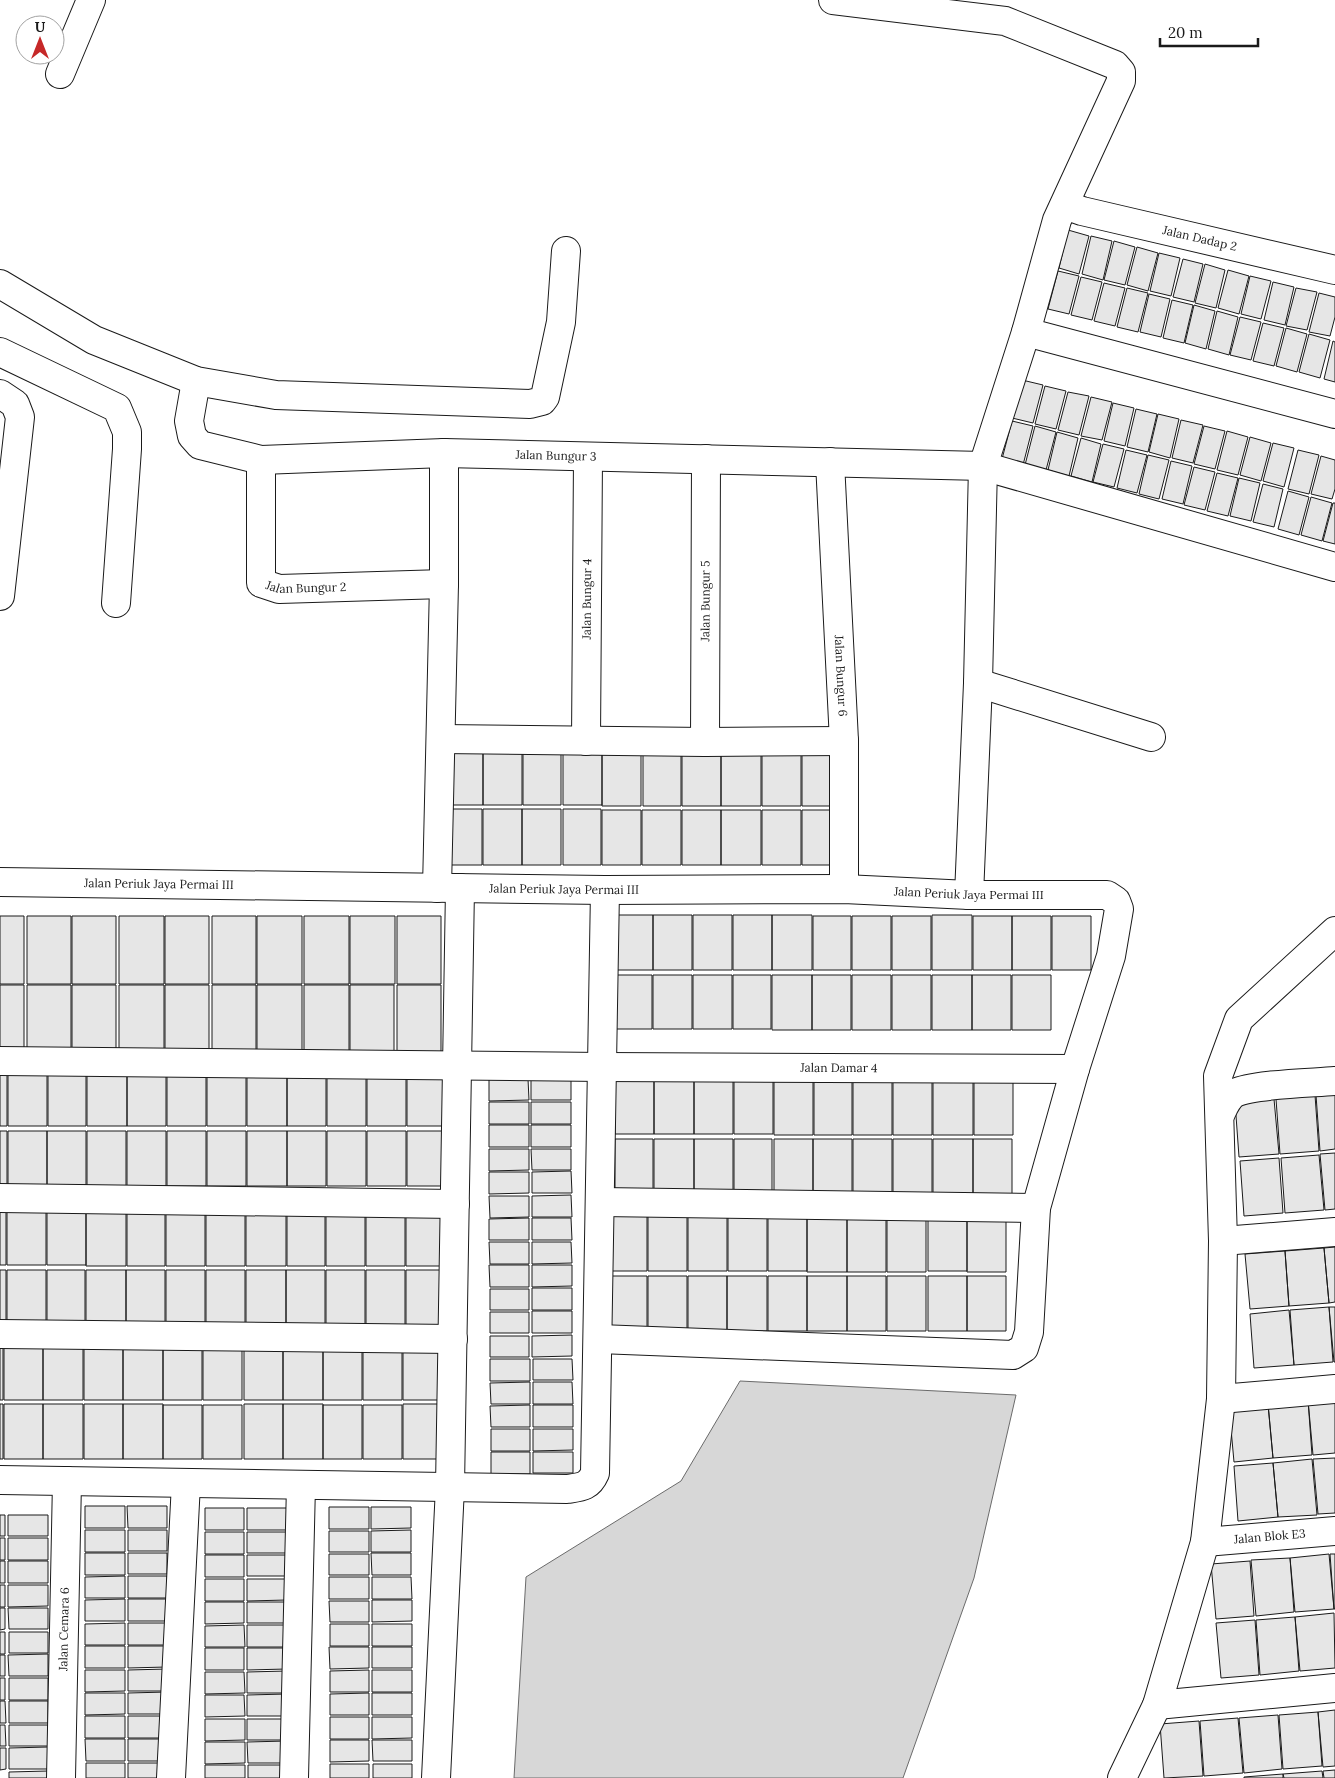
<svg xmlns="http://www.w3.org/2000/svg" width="1335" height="1778" font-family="Lora,serif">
  <rect width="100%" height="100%" fill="#fff"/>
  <path fill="#d7d7d7" stroke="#6a6a6a" d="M740,1381L1016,1395L974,1578L903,1778H514L526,1577L681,1481Z"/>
  <path fill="#e6e6e6" stroke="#1a1a1a" d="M1068,230L1089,236L1079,274L1059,268Z
    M1091,236L1112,241L1103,280L1082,274Z
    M1114,241L1135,247L1125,285L1104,280Z
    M1137,247L1158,253L1148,291L1127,285Z
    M1159,253L1180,258L1171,296L1150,291Z
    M1183,259L1203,264L1194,302L1173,297Z
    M1205,264L1225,270L1216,308L1195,303Z
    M1228,270L1249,276L1239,314L1218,308Z
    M1058,271L1079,276L1069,314L1048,309Z
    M1250,276L1271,281L1261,319L1241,314Z
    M1081,277L1102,282L1092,320L1071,315Z
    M1273,282L1294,287L1285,325L1264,320Z
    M1104,283L1125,288L1115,326L1094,321Z
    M1127,288L1148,293L1138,332L1117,327Z
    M1296,288L1317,292L1307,330L1286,326Z
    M1319,293L1335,297V317L1330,336L1309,332Z
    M1149,294L1170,299L1161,337L1140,332Z
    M1172,300L1193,305L1184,343L1163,338Z
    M1194,305L1215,311L1206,349L1185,343Z
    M1217,311L1238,317L1229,355L1208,349Z
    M1240,317L1261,322L1251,360L1230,355Z
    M1263,323L1284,328L1274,366L1253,361Z
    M1286,328L1307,334L1297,372L1276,366Z
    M1309,334L1330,340L1320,378L1299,372Z
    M1333,341L1335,342V382L1324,379Z
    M1022,380L1043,385L1033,423L1012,418Z
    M1045,386L1066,391L1056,429L1035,424Z
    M1068,392L1089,396L1079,435L1058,430Z
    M1091,397L1112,402L1102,440L1081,436Z
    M1113,403L1134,408L1125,446L1104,441Z
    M1136,409L1157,414L1148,452L1127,447Z
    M1158,414L1179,419L1170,458L1149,452Z
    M1181,420L1203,425L1193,463L1172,458Z
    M1012,421L1033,426L1023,465L1002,459Z
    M1035,426L1056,432L1046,470L1025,465Z
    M1204,426L1225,431L1215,469L1194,464Z
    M1227,431L1248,437L1238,475L1217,470Z
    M1057,432L1078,438L1069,476L1048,470Z
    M1250,437L1271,443L1261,481L1240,475Z
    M1081,438L1101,444L1092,482L1071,476Z
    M1273,443L1294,448L1284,487L1263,481Z
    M1103,444L1124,449L1114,487L1093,482Z
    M1126,450L1147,455L1137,493L1117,488Z
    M1298,450L1319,455L1309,494L1288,489Z
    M1148,455L1169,460L1159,499L1139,494Z
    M1321,456L1335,460V489L1332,499L1311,494Z
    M1171,461L1192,466L1183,504L1162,499Z
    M1194,467L1215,472L1205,510L1184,505Z
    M1217,473L1238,478L1228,516L1207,511Z
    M1239,478L1260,483L1251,521L1230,516Z
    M1263,484L1283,489L1274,527L1253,522Z
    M1288,491L1309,497L1299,535L1278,529Z
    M1311,497L1332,503L1322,541L1301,535Z
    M1333,503H1335V544L1323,541Z
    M443,750H483V805H443Z
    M483,750H522V805H483Z
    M523,750H561V805H523Z
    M563,750H602V805H563Z
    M602,750H641V806H602Z
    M643,750H681V806H643Z
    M682,750H721V806H682Z
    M721,750H761V806H721Z
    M762,750H801V806H762Z
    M802,750H841V806H802Z
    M443,809H482V865H443Z
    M483,809H522V865H483Z
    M522,809H561V865H522Z
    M563,809H601V865H563Z
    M602,810H641V865H602Z
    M642,810H681V865H642Z
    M682,810H721V865H682Z
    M721,810H761V865H721Z
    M762,810H801V865H762Z
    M802,810H841V865H802Z
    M614,915H653V970H614Z
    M653,915H692V970H653Z
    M693,915H732V970H693Z
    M733,915H772V970H733Z
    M772,915H812V970H772Z
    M932,915H972V970H932Z
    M0,916H24V984H0Z
    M27,916H71V984H27Z
    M72,916H116V984H72Z
    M119,916H164V984H119Z
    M165,916H209V984H165Z
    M212,916H256V984H212Z
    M257,916H302V984H257Z
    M304,916H349V984H304Z
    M350,916H395V984H350Z
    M397,916H441V984H397Z
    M813,916H851V970H813Z
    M852,916H891V970H852Z
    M892,916H931V970H892Z
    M973,916H1012V970H973Z
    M1012,916H1051V970H1012Z
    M1052,916H1091V970H1052Z
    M614,975H652V1029H614Z
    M653,975H692V1029H653Z
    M693,975H732V1029H693Z
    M733,975H771V1029H733Z
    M772,975H812V1030H772Z
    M812,975H851V1030H812Z
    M852,975H891V1030H852Z
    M892,975H931V1030H892Z
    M932,975H972V1030H932Z
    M972,975H1011V1030H972Z
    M1012,975H1051V1030H1012Z
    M0,985H24V1053H0Z
    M27,985H71V1053H27Z
    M72,985H116V1053H72Z
    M119,985H164V1053H119Z
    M165,985H209V1053H165Z
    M212,985H256V1053H212Z
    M257,985H302V1053H257Z
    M304,985H349V1053H304Z
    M350,985H394V1053H350Z
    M397,985H441V1053H397Z
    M0,1071H7V1126H0Z
    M8,1071H47V1126H8Z
    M48,1071H86V1126H48Z
    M87,1072H127V1126H87Z
    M127,1072H166V1126H127Z
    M167,1072H206V1126H167Z
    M207,1072H246V1126H207Z
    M247,1072H287V1126H247Z
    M287,1072H326V1126H287Z
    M327,1072H366V1126H327Z
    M367,1072H406V1126H367Z
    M407,1072H446V1126H407Z
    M571,1078V1100H531V1079Z
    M489,1079H528L529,1100L489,1101Z
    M615,1080H654V1134H615Z
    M654,1080H694V1134H654Z
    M694,1080H733V1134H694Z
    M734,1080H773V1134H734Z
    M774,1080H813V1135H774Z
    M814,1080H852V1135H814Z
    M853,1080H892V1135H853Z
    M893,1080H932V1135H893Z
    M933,1080H973V1135H933Z
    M974,1080H1013V1135H974Z
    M1335,1094V1149L1320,1151L1316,1095Z
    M1315,1095L1319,1151L1280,1154L1276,1099Z
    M1274,1099L1279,1154L1239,1157L1235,1102Z
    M489,1102H529V1124H489Z
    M531,1102H571V1124H531Z
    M489,1125H529V1147H489Z
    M531,1125H571V1147H531Z
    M0,1131H7V1185H0Z
    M8,1131H47V1185H8Z
    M47,1131H86V1185H47Z
    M87,1131H126V1186H87Z
    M127,1131H166V1186H127Z
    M167,1131H206V1186H167Z
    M207,1131H246V1186H207Z
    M247,1131H287V1186H247Z
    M287,1131H326V1186H287Z
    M327,1131H366V1186H327Z
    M367,1131H406V1186H367Z
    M407,1131H446V1186H407Z
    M615,1139H653V1194H615Z
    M654,1139H694V1194H654Z
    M694,1139H733V1194H694Z
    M734,1139H772V1194H734Z
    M774,1139H813V1194H774Z
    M813,1139H852V1194H813Z
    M853,1139H892V1195H853Z
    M893,1139H932V1195H893Z
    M933,1139H973V1194H933Z
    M973,1139H1012V1194H973Z
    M489,1149H529V1170L489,1171Z
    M531,1149H571V1170H532Z
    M1335,1153V1209L1325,1210L1320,1154Z
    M1319,1155L1324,1210L1285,1213L1281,1158Z
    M1279,1158L1283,1213L1244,1216L1240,1161Z
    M571,1171L572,1193H532V1172Z
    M489,1172H529V1193L489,1194Z
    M571,1195L572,1217H532V1196Z
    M489,1196H529V1217L490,1218Z
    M0,1211H6V1265H0Z
    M7,1211H46V1265H7Z
    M47,1211H86V1265H47Z
    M86,1211H126V1266H86Z
    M127,1211H165V1266H127Z
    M166,1211H205V1266H166Z
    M206,1211H245V1266H206Z
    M246,1211H286V1266H246Z
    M287,1211H325V1266H287Z
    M326,1211H365V1266H326Z
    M366,1211H405V1266H366Z
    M406,1211H445V1266H406Z
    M608,1216H647V1271H608Z
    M648,1216H687V1271H648Z
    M688,1216H727V1271H688Z
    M728,1216H767V1271H728Z
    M768,1217H807V1271H768Z
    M807,1217H847V1272H807Z
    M847,1217H886V1272H847Z
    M887,1217H926V1272H887Z
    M928,1217H967V1271H928Z
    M967,1217H1006V1272H967Z
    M529,1218V1240H489V1219Z
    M532,1218H571L572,1240H532Z
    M489,1242H529V1264H490Z
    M532,1242H571L572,1263L532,1264Z
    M1335,1247V1302L1329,1303L1324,1248Z
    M1324,1248L1329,1303L1289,1306L1285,1251Z
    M1285,1251L1289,1306L1250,1309L1245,1254Z
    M489,1265H529V1287H490Z
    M532,1265H572V1286L532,1287Z
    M0,1270H6V1325H0Z
    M7,1270H46V1325H7Z
    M47,1270H85V1325H47Z
    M86,1270H126V1325H86Z
    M126,1270H165V1325H126Z
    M166,1270H205V1325H166Z
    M206,1270H245V1325H206Z
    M246,1270H286V1325H246Z
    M286,1270H325V1325H286Z
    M326,1270H365V1325H326Z
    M366,1270H405V1325H366Z
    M406,1270H445V1325H406Z
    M608,1276H647V1331H608Z
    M648,1276H687V1331H648Z
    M688,1276H727V1331H688Z
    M727,1276H767V1331H727Z
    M768,1276H807V1331H768Z
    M807,1276H847V1331H807Z
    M847,1276H886V1331H847Z
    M887,1276H926V1331H887Z
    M928,1276H967V1331H928Z
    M967,1276H1006V1331H967Z
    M532,1288H572V1310H532Z
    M490,1289H529V1310H490Z
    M1329,1307H1335V1362H1334Z
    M1329,1307L1333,1362L1294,1365L1290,1310Z
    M1289,1310L1294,1365L1254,1368L1250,1314Z
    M532,1311H572V1333H532Z
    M490,1312H529V1333H490Z
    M572,1335V1356L532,1357V1336Z
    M490,1336H529V1357H490Z
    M0,1345H3V1400H0Z
    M4,1345H43V1400H4Z
    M43,1345H83V1400H43Z
    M84,1345H123V1400H84Z
    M123,1345H163V1400H123Z
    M163,1345H202V1400H163Z
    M203,1345H242V1400H203Z
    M244,1345H283V1400H244Z
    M283,1345H323V1400H283Z
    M323,1345H362V1400H323Z
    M363,1345H402V1400H363Z
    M403,1345H442V1400H403Z
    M490,1359H530V1381H490Z
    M533,1359H572L573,1380H533Z
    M530,1382V1404H491L490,1383Z
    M533,1382H572L573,1404H533Z
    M1335,1398V1453L1313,1455L1308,1400Z
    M1308,1400L1312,1455L1273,1458L1268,1404Z
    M0,1404H3V1459H0Z
    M4,1404H43V1459H4Z
    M43,1404H83V1459H43Z
    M84,1404H123V1459H84Z
    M123,1404H163V1459H123Z
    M244,1404H283V1459H244Z
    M283,1404H323V1459H283Z
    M403,1404H442V1459H403Z
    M1268,1404L1273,1458L1234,1462L1229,1407Z
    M163,1405H202V1459H163Z
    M203,1405H242V1459H203Z
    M323,1405H362V1459H323Z
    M363,1405H402V1459H363Z
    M530,1405V1427H491L490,1406Z
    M533,1405H573V1427H533Z
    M491,1429H530V1451H491Z
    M533,1429H573V1450L533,1451Z
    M491,1452H530V1474H491Z
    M533,1452H573V1473H533Z
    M1335,1458V1513L1318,1514L1313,1459Z
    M1312,1459L1317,1515L1278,1517L1273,1463Z
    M1273,1463L1278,1517L1238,1521L1234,1466Z
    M85,1506H125V1528H85Z
    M127,1506H167V1528H128Z
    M329,1507H369V1529H329Z
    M371,1507H411V1528L371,1529Z
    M205,1508H244V1530H205Z
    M247,1508H287V1530H247Z
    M0,1515H5V1536H0Z
    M8,1515H48V1536H8Z
    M85,1530H125V1552H85Z
    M128,1530H167V1551H128Z
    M411,1530V1552H371V1531Z
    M329,1531H369V1552H329Z
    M205,1532H244V1554H205Z
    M247,1532H287V1553H247Z
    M0,1538H5V1560H0Z
    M8,1538H48V1560H8Z
    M85,1553H125V1575H85Z
    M128,1553H167V1574H128Z
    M371,1553H411V1575H372Z
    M329,1554H369V1575H329Z
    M1329,1554L1334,1609L1295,1612L1290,1558Z
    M1330,1554H1335V1609H1334Z
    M205,1555H244V1577H205Z
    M247,1555H287V1576H247Z
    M1290,1558L1294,1612L1256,1616L1251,1560Z
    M0,1561H5V1583H0Z
    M8,1561H48V1583H8Z
    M1250,1561L1254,1616L1216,1619L1211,1564Z
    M125,1576V1598H85V1577Z
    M128,1576H167V1598H128Z
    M329,1577H369V1599H329Z
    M372,1577H411L412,1599H372Z
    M205,1579H244V1601H205Z
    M247,1579H287V1600L247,1601Z
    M0,1585H5V1607H0Z
    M8,1585H48V1606L8,1607Z
    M125,1599V1621H85V1600Z
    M128,1599H167V1621H128Z
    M372,1600H412V1621L372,1622Z
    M329,1601H369V1622H330Z
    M205,1602H244V1623L205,1624Z
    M247,1602H287V1623H247Z
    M0,1608H5V1629L0,1630Z
    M8,1608H48V1629H9Z
    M1334,1613L1335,1668L1300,1671L1295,1617Z
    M1295,1617L1299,1671L1260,1675L1256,1620Z
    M1255,1620L1259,1675L1221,1678L1216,1623Z
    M125,1623V1645H85V1624Z
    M128,1623H167V1645H128Z
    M330,1624H369V1646H330Z
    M372,1624H412V1646H372Z
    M244,1625L245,1647H205V1626Z
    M247,1625H287V1647H247Z
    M0,1632H5V1654H0Z
    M9,1632H48V1653H9Z
    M85,1646H125V1668H85Z
    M128,1646H167V1667L128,1668Z
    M329,1647H369V1668L330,1669Z
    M372,1647H412V1668H372Z
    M205,1648H244V1670H205Z
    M247,1648H287V1669L247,1670Z
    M48,1654V1676H9L8,1655Z
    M0,1655H5V1676H0Z
    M167,1669V1691H128V1670Z
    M85,1670H125V1691L85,1692Z
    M369,1670V1692H330V1671Z
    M372,1670H412V1692H372Z
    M287,1671V1693H247V1672Z
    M205,1672H244L245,1693L205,1694Z
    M0,1678H5V1700H0Z
    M9,1678H48V1700H9Z
    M167,1692V1714H128V1693Z
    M85,1693H125V1714L85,1715Z
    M369,1693V1715H330V1694Z
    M372,1693H412V1715H372Z
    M287,1694V1716H247V1695Z
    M205,1695H244L245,1716L205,1717Z
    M0,1701H5L6,1723H0Z
    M9,1701H48V1723H9Z
    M1335,1710V1766L1323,1767L1318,1712Z
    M1318,1712L1322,1766L1283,1769L1279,1715Z
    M1278,1715L1282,1769L1244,1773L1239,1718Z
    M85,1716H125V1738H85Z
    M128,1716H167L168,1738H128Z
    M330,1717H369V1739H330Z
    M372,1717H412V1738L372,1739Z
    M1238,1718L1243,1773L1204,1776L1200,1721Z
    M205,1719H245V1740L205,1741Z
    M247,1719H287V1740H247Z
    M1199,1721L1203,1776L1164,1778L1160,1724Z
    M0,1725H5L6,1746H0Z
    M9,1725H48V1746H9Z
    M85,1739H125V1761H86Z
    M128,1739H168V1761H128Z
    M330,1740H369V1761L330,1762Z
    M372,1740H412V1761H373Z
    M287,1741V1763H248L247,1742Z
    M205,1742H245V1763L205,1764Z
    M48,1747V1769H9V1748Z
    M0,1748H6V1769L0,1770Z
    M86,1763H125V1778H86Z
    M128,1763H168V1778H128Z
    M330,1764H369V1778H330Z
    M373,1764H412V1778H373Z
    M205,1765H245V1778H205Z
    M248,1765H287V1778H248Z
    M1335,1770V1778H1324L1323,1771Z
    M48,1771V1778H9V1772Z
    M1322,1771L1323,1778H1284L1283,1774Z
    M1283,1774V1778H1244V1777Z"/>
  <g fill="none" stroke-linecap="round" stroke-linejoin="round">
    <g stroke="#1a1a1a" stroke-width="30">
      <g id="minor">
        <path d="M833,0L1005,21L1115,65L1121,72V81L1057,220L1026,332L983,466L978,683L969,895"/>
        <path d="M60,74L91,0"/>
        <path id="s1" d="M1065,205L1082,211L1335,270"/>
        <path d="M0,284L94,340L196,381L276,395L530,404L542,401L545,397L561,322L566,251"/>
        <path d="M1026,332L1335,414"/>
        <path d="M0,352L117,408L127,432V449L116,603"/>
        <path id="s2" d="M196,381L189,421L192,436L200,445L261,460L444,453L983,466L1335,567"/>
        <path d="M0,394L15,404L20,417L0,596"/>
        <path id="s3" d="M261,460V583L279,589L444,584"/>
        <path id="s4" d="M830,462L844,741V889"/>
        <path d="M978,683L1151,737"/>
        <path d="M441,739L705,742L844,741"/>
        <path id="s5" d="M586,741L588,457"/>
        <path id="s6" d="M705,742L706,459"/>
        <path id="s7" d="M0,882L605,890L844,889L969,895H1107L1116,901L1119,909L1111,956L1075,1069L1036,1208L1029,1332L1024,1348L1013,1355L599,1339"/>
        <path d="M437,888L444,584V453"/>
        <path id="s8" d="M0,1061L603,1067L1075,1069"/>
        <path d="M1220,1115C1224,1107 1227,1098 1235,1093C1253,1084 1313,1083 1335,1081"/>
        <path d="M0,1198L455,1204"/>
        <path d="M601,1202L1036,1208"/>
        <path d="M1223,1241L1335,1232"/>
        <path d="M0,1334L453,1339"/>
        <path d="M1221,1399L1335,1389"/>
        <path d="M0,1480L567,1489C581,1487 589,1487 595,1473L605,890"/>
        <path id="s9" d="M1205,1542L1335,1531"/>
        <path d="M1157,1705L1335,1688"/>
        <path id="s10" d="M61,1778L67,1481"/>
        <path d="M171,1778L186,1483"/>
        <path d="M294,1778L301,1485"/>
        <path d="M436,1778L450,1487L460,888"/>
        <path d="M1122,1778L1157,1705L1205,1542L1221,1399L1223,1241L1218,1076L1239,1019L1335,931"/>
      </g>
    </g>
    <use href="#minor" stroke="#fff" stroke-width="28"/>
  </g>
  <g text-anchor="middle" stroke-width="4" stroke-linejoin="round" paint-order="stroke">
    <g font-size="12" fill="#1a1a1a" stroke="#fff">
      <text dy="4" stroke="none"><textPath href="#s1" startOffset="139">Jalan Dadap 2</textPath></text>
      <text dy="4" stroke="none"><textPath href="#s2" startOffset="426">Jalan Bungur 3</textPath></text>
      <text dy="4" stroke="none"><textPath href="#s3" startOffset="169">Jalan Bungur 2</textPath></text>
      <text dy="4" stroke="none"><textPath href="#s5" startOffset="142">Jalan Bungur 4</textPath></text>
      <text dy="4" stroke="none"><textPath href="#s6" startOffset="141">Jalan Bungur 5</textPath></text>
      <text dy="4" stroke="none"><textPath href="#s4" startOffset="214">Jalan Bungur 6</textPath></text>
      <text dy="4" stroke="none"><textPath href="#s7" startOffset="159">Jalan Periuk Jaya Permai III</textPath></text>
      <text dy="4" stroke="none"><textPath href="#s7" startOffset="564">Jalan Periuk Jaya Permai III</textPath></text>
      <text dy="4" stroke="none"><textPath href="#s7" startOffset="969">Jalan Periuk Jaya Permai III</textPath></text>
      <text dy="4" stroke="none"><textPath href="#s8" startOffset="839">Jalan Damar 4</textPath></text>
      <text dy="4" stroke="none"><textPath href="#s9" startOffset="65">Jalan Blok E3</textPath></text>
      <text dy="4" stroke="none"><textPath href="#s10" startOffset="149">Jalan Cemara 6</textPath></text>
    </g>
  </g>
  <g transform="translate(40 40)"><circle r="24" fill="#ffffff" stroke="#a3a3a3"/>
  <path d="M0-4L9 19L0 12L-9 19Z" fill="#c62828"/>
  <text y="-8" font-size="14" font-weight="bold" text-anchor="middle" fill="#1a1a1a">U</text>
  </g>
  <path d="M1160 38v8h98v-8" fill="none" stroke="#1a1a1a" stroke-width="2.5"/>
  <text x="1168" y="38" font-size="15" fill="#1a1a1a" stroke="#ffffff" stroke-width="4" paint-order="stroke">20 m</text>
</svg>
